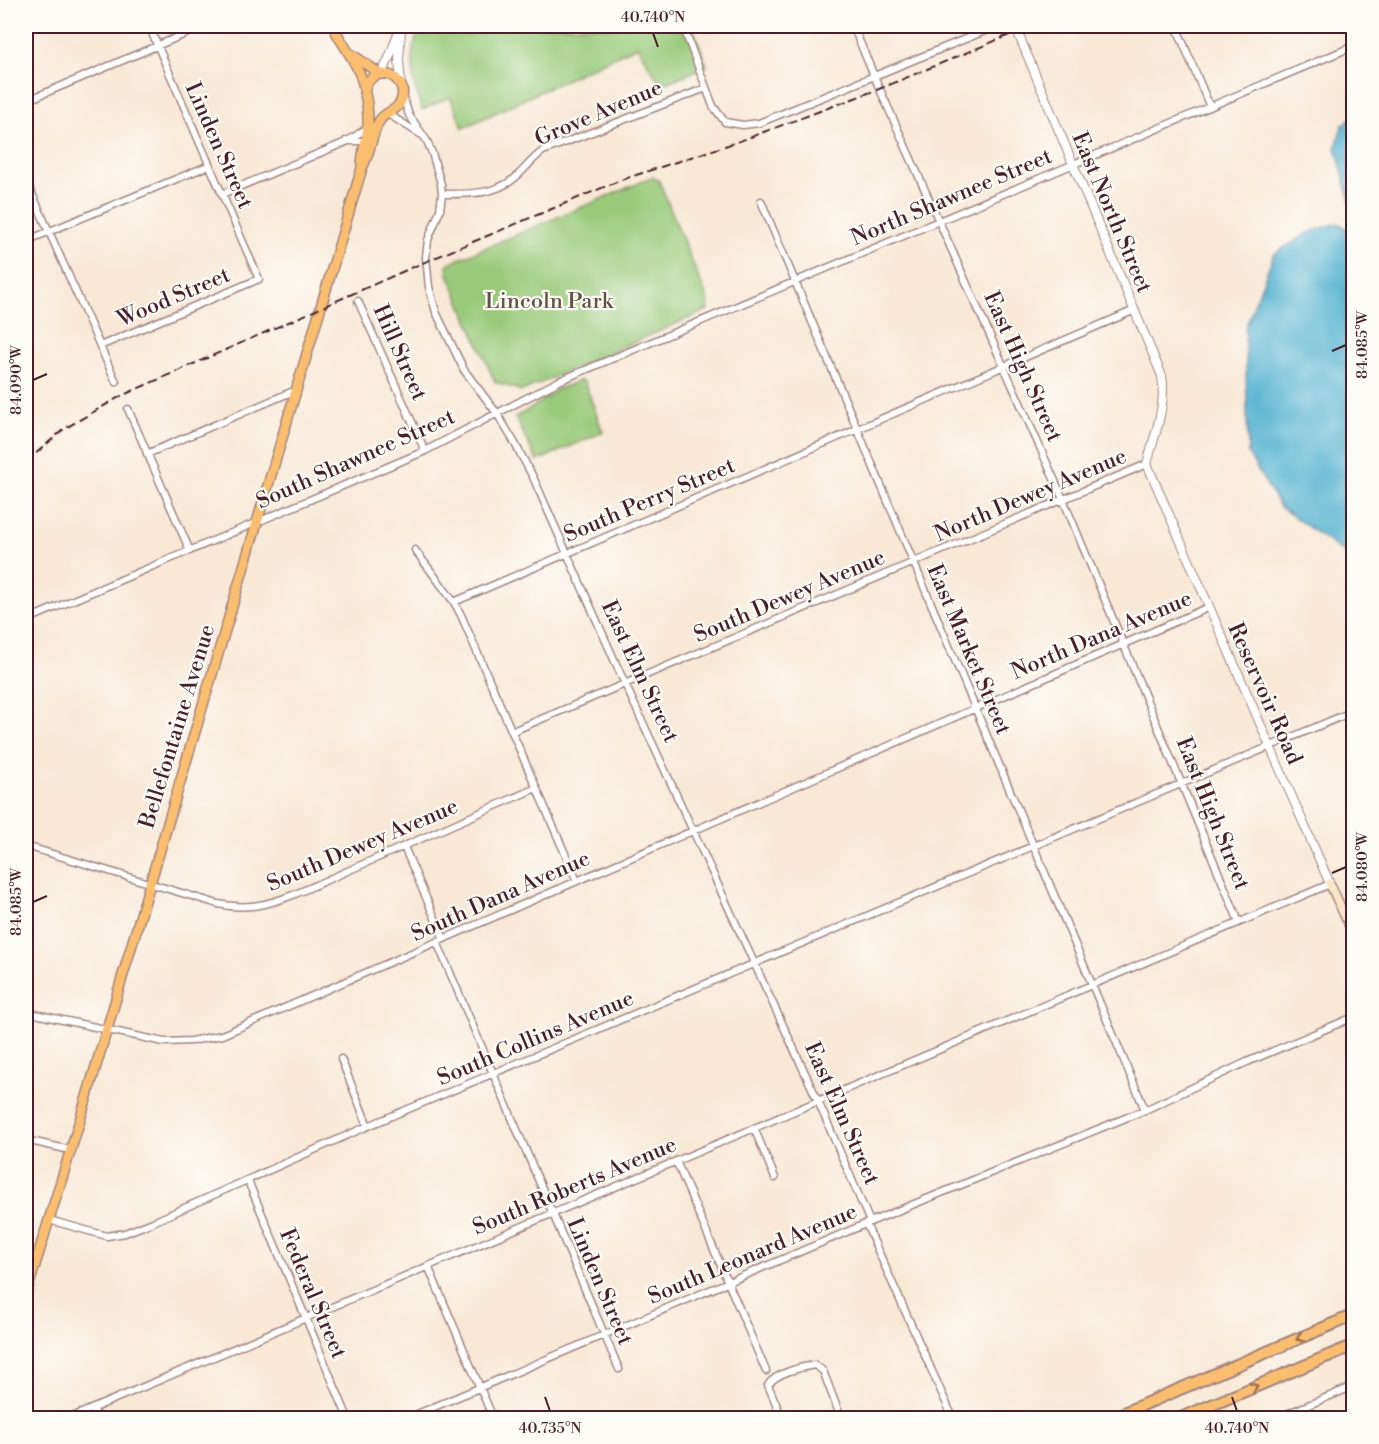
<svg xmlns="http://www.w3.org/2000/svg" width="1379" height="1444" font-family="'Libre Bodoni',serif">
  <rect width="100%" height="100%" fill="#fdfcf7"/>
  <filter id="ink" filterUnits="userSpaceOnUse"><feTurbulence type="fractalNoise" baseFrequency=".0167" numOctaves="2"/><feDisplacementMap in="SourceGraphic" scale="12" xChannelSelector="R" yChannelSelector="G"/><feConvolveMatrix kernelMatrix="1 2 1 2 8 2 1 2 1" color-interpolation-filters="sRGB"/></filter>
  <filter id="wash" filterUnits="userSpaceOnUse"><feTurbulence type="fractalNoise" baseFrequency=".008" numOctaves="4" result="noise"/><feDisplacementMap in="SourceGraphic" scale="24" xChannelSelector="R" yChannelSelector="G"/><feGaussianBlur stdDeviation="1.35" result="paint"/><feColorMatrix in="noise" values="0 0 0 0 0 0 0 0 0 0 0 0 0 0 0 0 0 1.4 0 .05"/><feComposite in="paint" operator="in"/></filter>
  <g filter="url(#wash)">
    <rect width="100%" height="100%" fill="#f8e8d5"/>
    <path fill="#99ca7a" stroke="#727452" stroke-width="1.5" d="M419,26H692L707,66L661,85L637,46L463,128L450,97L422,110L414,84L412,54Z
      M653,177L659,181L709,303L708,310L522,391L495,382L448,274L447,266L449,263Z
      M581,380L585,383L603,432L537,461L515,417L532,408L558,389Z"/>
    <path fill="#51b1d0" stroke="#4e687e" stroke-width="1.5" d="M1353,116V213L1336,147L1342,126Z
      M1338,223L1347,228L1354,240L1353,559L1280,507L1248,454L1245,328L1274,254L1310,232Z"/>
  </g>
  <g filter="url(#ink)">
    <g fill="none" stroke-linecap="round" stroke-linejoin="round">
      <g stroke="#a18480" stroke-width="9">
        <path id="minor" d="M683,26L713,106L725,122L743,125L759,123L997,26
          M853,26L874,76L1063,499L1239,922
          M1176,26L1210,107
          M403,97L409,115L427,141L432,153L441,184L442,194L440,210L428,240L426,257L429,287L436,312L464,370L496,412L513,440L533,477L625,684L818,1101L870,1222
          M26,101L204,26
          M388,114L420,134
          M346,141H365
          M26,180L116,382
          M222,194L346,142L369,127
          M442,194C468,194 494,195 515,178C525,169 532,159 543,151L706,88
          M761,201L1145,1110
          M26,241L210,165
          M358,301L425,451
          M100,346L259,279L149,26
          M128,409L190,551
          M147,454L296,390
          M415,550L454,602L461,615L577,881
          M454,602L1135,310
          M26,620L425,451L559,381L1354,46
          M513,731L1147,464
          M26,846L218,904C246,910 267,905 293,895L536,788
          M404,847L444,939
          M437,942L619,1369
          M26,1012L164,1042L191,1041L222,1035L1209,607
          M341,1059L368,1126
          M754,1128L775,1178
          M26,1140L70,1150
          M676,1161L766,1371
          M248,1181L348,1418
          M49,1220L107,1236L125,1233L153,1222L368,1126L1354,711
          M866,1224L953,1418
          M428,1266L493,1418
          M93,1409L98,1418
          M70,1418L1330,884
          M408,1418L870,1222L1145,1110L1247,1062L1354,1017
          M754,1418L759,1417
          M782,1418L768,1385C776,1373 800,1367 815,1365L823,1371L841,1418
          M1277,1418L1354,1386"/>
      </g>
      <g stroke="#a18480" stroke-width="10">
        <path id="tertiary" d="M1015,26L1162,376C1167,404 1154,437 1147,464L1330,884
          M401,28L399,60L401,86
          M380,73C391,62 392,44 400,30"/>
      </g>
      <g stroke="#a18480" stroke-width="11">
        <path id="secondary" d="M1330,884L1354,936"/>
      </g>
      <g stroke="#a18480" stroke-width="12">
        <path id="primary" d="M333,26C340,41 351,54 358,70C364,81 368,107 368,120C369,135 362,150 362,166
          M351,54L379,73
          M26,1294L80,1120L362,168C370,153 372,132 380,120C386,111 399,111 402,98C408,74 369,61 364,93"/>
      </g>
      <g stroke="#a18480" stroke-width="14">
        <path id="motorway" d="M1112,1418L1354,1315
          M1181,1418L1354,1345"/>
      </g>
      <use href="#minor" stroke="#fff" stroke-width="6"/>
      <use href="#tertiary" stroke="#fff" stroke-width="8"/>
      <use href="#secondary" stroke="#fde5c5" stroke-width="8"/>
      <use href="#primary" stroke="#fbbe6e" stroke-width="9"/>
      <use href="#motorway" stroke="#fbbe6e" stroke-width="10"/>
      <path stroke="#4a1f2b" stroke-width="2" stroke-dasharray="9 4.5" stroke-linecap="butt" d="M26,462L64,429L121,396L420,264L621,180L737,142L879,89L1031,26"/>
    </g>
    <defs><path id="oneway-chevron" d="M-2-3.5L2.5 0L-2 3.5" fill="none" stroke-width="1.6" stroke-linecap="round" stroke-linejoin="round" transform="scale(1.5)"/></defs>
    <g stroke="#a26e4c">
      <use href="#oneway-chevron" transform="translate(1300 1338) rotate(157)"/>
      <use href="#oneway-chevron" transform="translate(1254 1387) rotate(-23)"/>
    </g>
  </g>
  <path fill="none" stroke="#4a1f2b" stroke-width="2" d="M653,33L658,47M1332,351L1346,345M33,380L47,374M1332,873L1346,867M33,902L47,896M545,1397L550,1411M1232,1397L1237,1411"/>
  <g text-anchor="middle" stroke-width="4.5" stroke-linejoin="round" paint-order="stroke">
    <g font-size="22" fill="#4a1f2b" stroke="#fdfcf7">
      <text transform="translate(598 112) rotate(-23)" y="8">Grove Avenue</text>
      <text transform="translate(220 145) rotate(66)" y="8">Linden Street</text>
      <text transform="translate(951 196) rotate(-23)" y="8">North Shawnee Street</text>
      <text transform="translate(1113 212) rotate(67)" y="8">East North Street</text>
      <text transform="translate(173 296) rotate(-23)" y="8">Wood Street</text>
      <text transform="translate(401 352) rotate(66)" y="8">Hill Street</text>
      <text transform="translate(1024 366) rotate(66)" y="8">East High Street</text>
      <text transform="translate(355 458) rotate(-24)" y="8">South Shawnee Street</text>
      <text transform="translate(1030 494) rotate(-23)" y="8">North Dewey Avenue</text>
      <text transform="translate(649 499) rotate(-23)" y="8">South Perry Street</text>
      <text transform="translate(789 595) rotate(-23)" y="8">South Dewey Avenue</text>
      <text transform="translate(1101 634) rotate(-23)" y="8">North Dana Avenue</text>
      <text transform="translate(970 649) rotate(67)" y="8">East Market Street</text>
      <text transform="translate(641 671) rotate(65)" y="8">East Elm Street</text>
      <text transform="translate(1266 693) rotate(66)" y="8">Reservoir Road</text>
      <text transform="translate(176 726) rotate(-73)" y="8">Bellefontaine Avenue</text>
      <text transform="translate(1214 813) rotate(68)" y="8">East High Street</text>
      <text transform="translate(362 844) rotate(-23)" y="8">South Dewey Avenue</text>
      <text transform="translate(500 895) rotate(-24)" y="8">South Dana Avenue</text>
      <text transform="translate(535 1037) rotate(-23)" y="8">South Collins Avenue</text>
      <text transform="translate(843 1113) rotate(66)" y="8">East Elm Street</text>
      <text transform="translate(574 1185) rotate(-23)" y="8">South Roberts Avenue</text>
      <text transform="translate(752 1253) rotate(-23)" y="8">South Leonard Avenue</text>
      <text transform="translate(601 1281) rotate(67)" y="8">Linden Street</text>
      <text transform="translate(314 1293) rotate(67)" y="8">Federal Street</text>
    </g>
    <g font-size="22" fill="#625243" stroke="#fdfcf7">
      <text x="549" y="308">Lincoln Park</text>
    </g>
  </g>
  <rect width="1379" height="1444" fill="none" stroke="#fdfcf7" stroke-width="66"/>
  <rect x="33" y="33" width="1313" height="1378" fill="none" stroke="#4a1f2b" stroke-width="2"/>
  <g font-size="15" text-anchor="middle" fill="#4a1f2b">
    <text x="653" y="22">40.740°N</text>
    <text transform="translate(1362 345) rotate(-90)" y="5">84.085°W</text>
    <text transform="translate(16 380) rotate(-90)" y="5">84.090°W</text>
    <text transform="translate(1362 867) rotate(-90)" y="5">84.080°W</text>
    <text transform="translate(16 902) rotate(-90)" y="5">84.085°W</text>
    <text x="550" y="1433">40.735°N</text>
    <text x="1237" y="1433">40.740°N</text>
  </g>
</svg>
